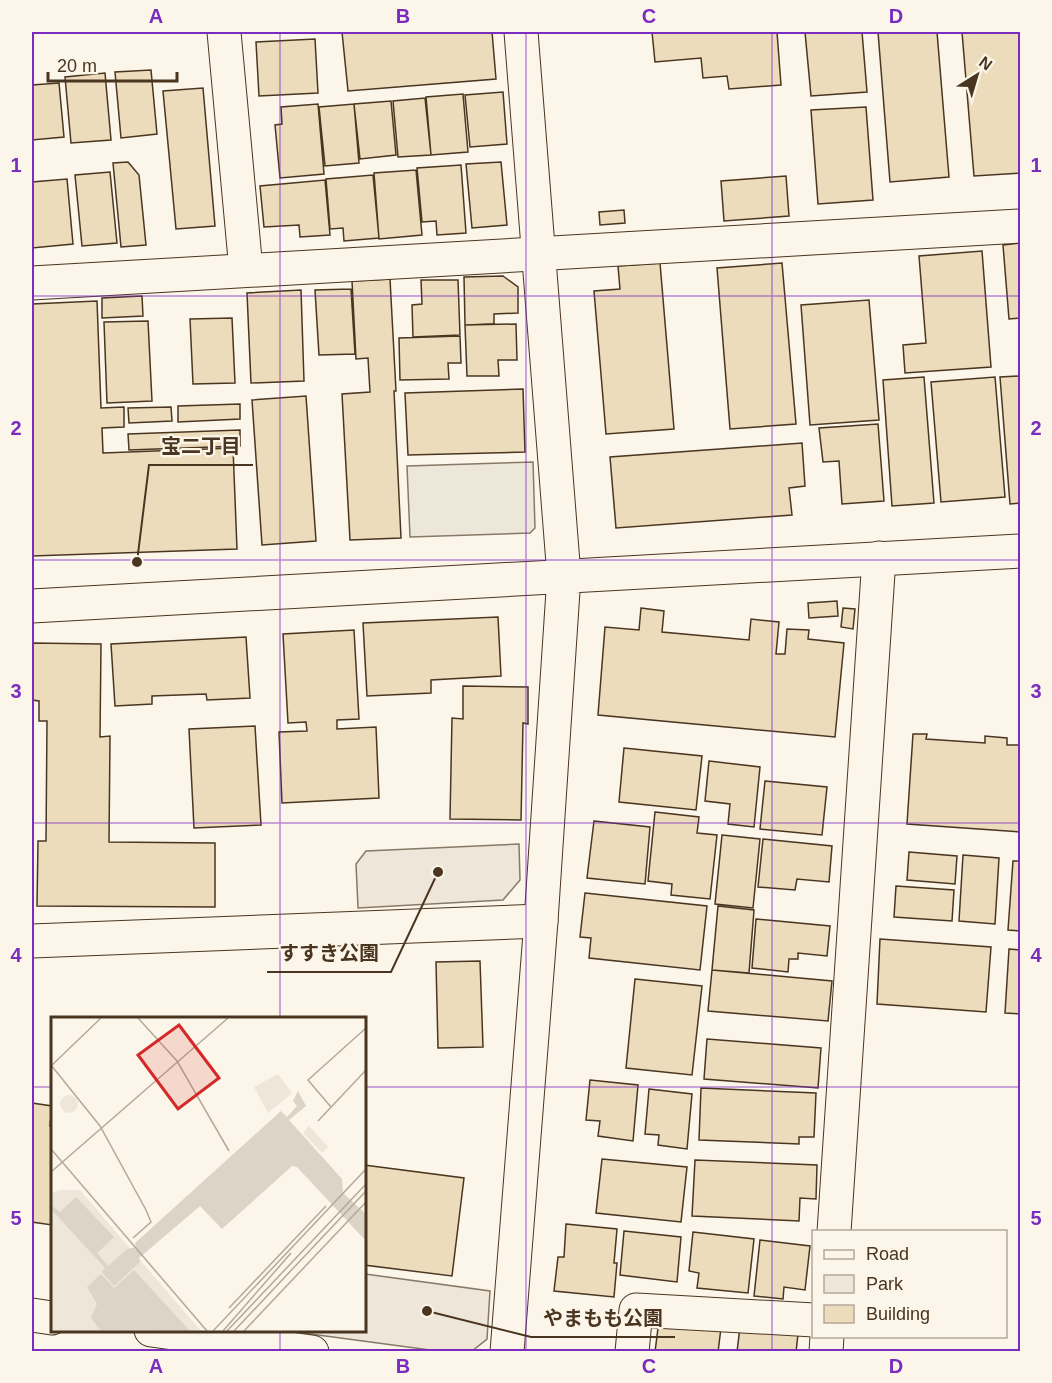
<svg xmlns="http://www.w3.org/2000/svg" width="1052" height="1383" font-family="Arial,'Noto Sans JP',sans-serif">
  <rect width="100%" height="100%" fill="#fbf6e9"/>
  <path fill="#ede6d9" stroke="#887966" stroke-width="1.5" d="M519,844L520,880L503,900L358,908L356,864L366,851Z
    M365,1274L490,1291L487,1339L472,1351L445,1352L288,1331L364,1330Z"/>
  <path fill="#ede7d9" stroke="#887966" stroke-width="1.5" d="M533,462L535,528L530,533L410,537L407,466Z"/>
  <path fill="#ecdcbc" stroke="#4a3520" stroke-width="1.5" d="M342,32H492L496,79L348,91Z
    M652,32H777L781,85L729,89L727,76L703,78L701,58L655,62Z
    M805,32H862L867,92L811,96Z
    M878,32H937L949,177L890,182Z
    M962,32H1019L1020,173L974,176Z
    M315,39L318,93L259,96L256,42Z
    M151,70L157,134L121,138L115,72Z
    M105,73L111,140L71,143L65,77Z
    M59,83L64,137L32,140V85Z
    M203,88L215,226L176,229L163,91Z
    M503,92L507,144L470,147L465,95Z
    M463,94L468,152L431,155L426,97Z
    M425,98L431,155L398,157L393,101Z
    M391,101L396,155L360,159L354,104Z
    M318,104L324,174L280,178L275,125L282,124L281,107Z
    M354,104L359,163L325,166L319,107Z
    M866,107L873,200L818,204L811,110Z
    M128,162L139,175L146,245L121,247L113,163Z
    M501,162L507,225L472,228L466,164Z
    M461,165L466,233L437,235L436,221L422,222L417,168Z
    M416,170L422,235L379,239L374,173Z
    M110,172L117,243L82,246L75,175Z
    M373,175L379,238L344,241L343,228L330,229L326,179Z
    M786,176L789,216L724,221L721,181Z
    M67,179L73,244L32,248V182Z
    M325,180L330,235L300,237L299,225L264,227L260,186Z
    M624,210L625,223L600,225L599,212Z
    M1020,243V318L1009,319L1003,245Z
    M982,251L991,367L905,373L903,345L926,343L919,256Z
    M660,263L674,429L606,434L594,291L620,289L618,266Z
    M782,263L796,424L730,429L717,268Z
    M503,276L518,287V313L494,314V324L465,325L464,277Z
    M390,279L396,391H394L401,538L350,540L342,394L370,392L368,358L356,359L352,281Z
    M421,280H458L460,335L413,337L412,305L422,304Z
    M351,289L355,354L319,355L315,290Z
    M301,290L304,381L251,383L247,293Z
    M142,296L143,316L102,318V298Z
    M869,300L879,420L810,425L801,305Z
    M97,301L101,408L124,407V427L102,428L103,453L233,448L237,549L32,556V304Z
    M232,318L235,383L193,384L190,319Z
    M148,321L152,401L107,403L104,322Z
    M516,324L517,360H498L499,376H467L465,325Z
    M460,336L461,363H448L449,379L400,380L399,338Z
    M1020,376V503L1010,504L1000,377Z
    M924,377L934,503L892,506L883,380Z
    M995,377L1005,497L941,502L931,382Z
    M523,389L525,452L408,455L405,393Z
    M306,396L316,541L262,545L252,400Z
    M240,404V419L178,422V406Z
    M171,407L172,421L129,423L128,408Z
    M878,424L884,501L842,504L839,461L823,462L819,428Z
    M240,430V446L129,450L128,434Z
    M802,443L805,486L789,488L792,515L616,528L610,457Z
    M837,601L838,616L809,618L808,603Z
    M641,608L664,611L662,632L749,640L751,619L779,622L776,654H785L787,629L809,630L808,639L844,643L835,737L598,715L605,627L639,630Z
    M843,608L855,609L853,629L841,627Z
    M498,617L501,676L431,680V693L367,696L363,623Z
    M354,630L359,719L337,720V729L376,727L379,798L282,803L279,732L307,731L306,722L288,723L283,634Z
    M246,637L250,698L207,700L206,694L152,696V704L115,706L111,644Z
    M32,643L101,644L100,737L110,736L109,842L215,843V907L37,906L38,841H46L47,721H39V701L32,700Z
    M463,686L528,687V724L523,723L521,820L450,819L452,718L463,719Z
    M255,726L261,825L194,828L189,729Z
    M913,734H927L926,739L985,743V736L1007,738V745H1020V832L907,824Z
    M624,748L702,756L696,810L619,802Z
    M709,761L760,767L754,827L728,824L730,804L705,801Z
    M765,781L827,787L822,835L760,829Z
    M655,812L699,817L697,833L717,835L710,899L671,895L672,884L648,881Z
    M594,821L650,827L645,884L587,878Z
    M722,835L760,839L753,908L715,904Z
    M763,839L832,846L829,882L797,879L795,890L758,887Z
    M909,852L957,856L955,884L907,880Z
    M963,855L999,858L995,924L959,921Z
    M1013,861H1020V931L1008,930Z
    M896,886L954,890L952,921L894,917Z
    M585,893L707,906L700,970L589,958L591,938L580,937Z
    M718,906L754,910L749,973L712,970Z
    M756,919L830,926L827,956L798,953V959H789L788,972L752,968Z
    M880,939L991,947L986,1012L877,1004Z
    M1009,949L1020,950V1014L1005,1013Z
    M480,961L483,1047L438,1048L436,962Z
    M712,970L832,981L828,1021L708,1011Z
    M635,979L702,986L692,1075L626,1068Z
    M707,1039L821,1048L818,1088L704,1079Z
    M590,1080L638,1085L633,1141L598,1136L600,1121L586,1120Z
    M701,1088L816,1093L814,1137H799V1144L699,1140Z
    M649,1089L692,1094L687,1149L658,1145L659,1135L645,1134Z
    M32,1103L52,1106L50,1126H52V1225L32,1222Z
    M602,1159L687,1167L681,1222L596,1213Z
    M695,1160L817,1165L816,1199L800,1198L799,1221L692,1216Z
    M364,1165L464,1178L452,1276L364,1265Z
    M566,1224L617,1229L614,1263H617L614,1297L554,1291L558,1257H564Z
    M624,1231L681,1237L677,1282L620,1275Z
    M693,1232L754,1239L748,1293L697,1288L699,1273L689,1271Z
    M760,1240L810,1246L805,1290L784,1287L783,1299L754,1296Z
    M659,1320L721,1328L718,1352H655Z
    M740,1327L798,1334L796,1352H737Z"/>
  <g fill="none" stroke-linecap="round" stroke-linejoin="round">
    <g stroke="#4a3520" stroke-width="35">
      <path id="minor" d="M224,32L246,270
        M32,283L1020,226
        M32,941L541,921
        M834,1232L879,558
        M32,1315L52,1318
        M151,1330L312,1352
        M632,1352L636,1310L814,1320
        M826,1352L827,1336"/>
    </g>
    <g stroke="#4a3520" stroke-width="35">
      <path id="tertiary" d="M32,606L1020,551
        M507,1352L541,921L564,576L521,32"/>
    </g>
    <use href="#minor" stroke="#fbf6e9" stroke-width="33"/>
    <use href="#tertiary" stroke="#fbf6e9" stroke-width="33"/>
  </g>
  <path fill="none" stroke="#7b2cbf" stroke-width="1.5" stroke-opacity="0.55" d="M280,32V1018M526,32V1352M772,32V1352M32,296H1020M32,560H1020M32,823H1020M32,1087H52M364,1087H1020M280,1330V1352"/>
  <g transform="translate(51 1017)">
    <rect width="315" height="315" fill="#fbf6e9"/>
    <path d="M227,57L241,76L217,96L203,70ZM9 87a9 9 0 1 1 18 0a9 9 0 1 1-18 0ZM258,109L277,130L271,136L252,116ZM9,173H29L150,314H0V176Z" fill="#ede6d9"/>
    <path d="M247,74L255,89L238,103L291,162L292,176L315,197V224L246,150L241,149L171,212L149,189L88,241L89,245L63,269L51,255L54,251L0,192V188L9,195L25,180L63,220L46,236L57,249L76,232L85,230L84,226L230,94L236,100L246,89L242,84ZM83,253L139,314L49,313L40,301L46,287L36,270L50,257L63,271Z" fill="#dcd4c6"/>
    <path fill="none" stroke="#b4a999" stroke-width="1.5" d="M87,1L126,44L178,134M0,48L49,109L95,193L100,205L82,221M0,49L50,1M280,90L257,63L315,11M267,104L315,53M0,132L156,314M0,155L177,1M178,291L275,189M162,314L315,152M172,314L240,236M176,314L315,167M183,314L315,174M193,314L315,185"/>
    <path fill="#d62828" fill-opacity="0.15" stroke="#d62828" stroke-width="3" d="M128,8L168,61L127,92L87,38Z"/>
    <rect width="315" height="315" fill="none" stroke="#4a3520" stroke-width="3"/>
  </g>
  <path fill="none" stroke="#4a3520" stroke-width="2" d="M137 562L149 465H253M438 872L391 972H267M427 1311L531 1337H675"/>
  <g fill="#4a3520" stroke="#fbf6e9" stroke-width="2">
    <circle cx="137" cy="562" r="6"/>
    <circle cx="438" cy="872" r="6"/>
    <circle cx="427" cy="1311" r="6"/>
  </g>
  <g font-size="20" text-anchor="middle" font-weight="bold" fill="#4a3520" stroke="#fbf6e9" stroke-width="4.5" stroke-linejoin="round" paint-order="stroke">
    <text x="201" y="453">宝二丁目</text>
    <text x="329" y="960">すすき公園</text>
    <text x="603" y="1325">やまもも公園</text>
  </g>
  <rect width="1052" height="1383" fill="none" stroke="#fbf6e9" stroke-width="66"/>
  <rect x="812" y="1230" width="195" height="108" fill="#fbf6e9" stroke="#b4a999" stroke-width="1.5"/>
  <rect x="824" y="1250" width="30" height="9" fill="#fbf6e9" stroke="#b4a999" stroke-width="1.5"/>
  <text x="866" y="1260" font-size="18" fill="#4a3520">Road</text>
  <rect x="824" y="1275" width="30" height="18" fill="#ede6d9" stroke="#b4a999" stroke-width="1.5"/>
  <text x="866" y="1290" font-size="18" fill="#4a3520">Park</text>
  <rect x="824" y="1305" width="30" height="18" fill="#ecdcbc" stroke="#b4a999" stroke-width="1.5"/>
  <text x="866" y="1320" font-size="18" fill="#4a3520">Building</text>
  <g transform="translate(977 75) rotate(37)" stroke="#fbf6e9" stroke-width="4.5" paint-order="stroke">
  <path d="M0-4.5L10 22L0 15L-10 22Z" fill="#4a3520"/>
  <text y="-9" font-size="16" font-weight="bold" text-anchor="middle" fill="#4a3520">N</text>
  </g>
  <path d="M48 72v9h129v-9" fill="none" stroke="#4a3520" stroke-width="3"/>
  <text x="57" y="72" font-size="18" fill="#4a3520" stroke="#fbf6e9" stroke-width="4.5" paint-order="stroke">20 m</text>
  <rect x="33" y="33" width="986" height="1317" fill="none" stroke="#7b2cbf" stroke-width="2"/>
  <g font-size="20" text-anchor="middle" font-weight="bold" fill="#7b2cbf">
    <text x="156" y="23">A</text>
    <text x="403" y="23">B</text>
    <text x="649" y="23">C</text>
    <text x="896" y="23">D</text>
    <text x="16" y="172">1</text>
    <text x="1036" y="172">1</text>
    <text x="16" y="435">2</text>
    <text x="1036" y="435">2</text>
    <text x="16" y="698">3</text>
    <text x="1036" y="698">3</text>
    <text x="16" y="962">4</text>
    <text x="1036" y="962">4</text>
    <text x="16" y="1225">5</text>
    <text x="1036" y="1225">5</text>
    <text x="156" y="1373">A</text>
    <text x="403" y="1373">B</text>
    <text x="649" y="1373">C</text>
    <text x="896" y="1373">D</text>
  </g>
</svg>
